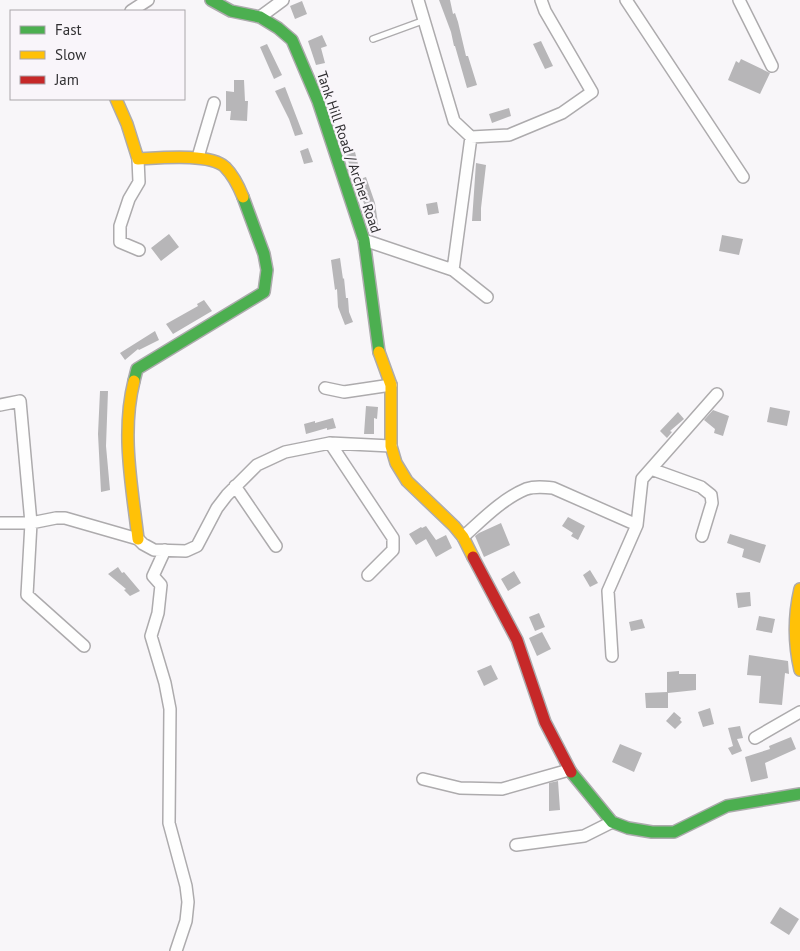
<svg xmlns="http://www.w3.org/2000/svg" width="800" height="951" font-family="'PT Sans',sans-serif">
  <rect width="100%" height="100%" fill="#f8f6f9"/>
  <path fill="#b7b6b8" d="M439,0H450L453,14L455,13L458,22L466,56H468L477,85L467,88L455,46H454L451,32Z
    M302,1L307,14L295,19L290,6Z
    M322,35L327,46L321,48L325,63L316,65L308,41Z
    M541,41L553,66L545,69L533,44Z
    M267,44L282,75L274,79L260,47Z
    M741,59L770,73L760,94L728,80L736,61L739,63Z
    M234,80H244L245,101H248L247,121L230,120L231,111H226V91L234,92Z
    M285,87L303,134L295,136L289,119L275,91Z
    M509,108L511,116L492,123L489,114Z
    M308,148L313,162L304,164L300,151Z
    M355,152L359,168L351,170L346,154Z
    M476,163L486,165L481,208V221H472Z
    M366,177L375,203L379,230L371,231L367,216L371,214H367L357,180Z
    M437,202L439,213L428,215L426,204Z
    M169,234L179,247L161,261L151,248Z
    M722,235L743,239L739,255L719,251Z
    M340,258L343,279L344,278L346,298H348L349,312L353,322L345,325L338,307L337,289L335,290L331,260Z
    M204,300L212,311L173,334L166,324L198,306L197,304Z
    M155,331L159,340L139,350L138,349L125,360L120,353Z
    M100,391H108L106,446L110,490L101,492L98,434Z
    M366,406L378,407L377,419L374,418V434H364Z
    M770,407L790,411L787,426L767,422Z
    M713,410L729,416L723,436L714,433L715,429L704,420Z
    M678,412L684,419L670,431L672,432L667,438L660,431Z
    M333,418L336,428L327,430V428L306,434L304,424L315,421V423Z
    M568,517L585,526L578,540L571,536L573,533L562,526Z
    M501,523L510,545L484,557L475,536L479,533Z
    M426,526L436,540L446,535L452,548L436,557L426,539L416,545L409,534L421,527L422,528Z
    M730,534L766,545L760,563L742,557L744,549L727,543Z
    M118,567L122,573L124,572L140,591L130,596L124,590L126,589L108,574Z
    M590,570L598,583L590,587L583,575Z
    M514,571L521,583L508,591L501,579Z
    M750,592L751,606L738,608L736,593Z
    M539,613L545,627L535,631L529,617Z
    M759,616L775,619L772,633L756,630Z
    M642,619L645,628L631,631L629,622Z
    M542,632L551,649L537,656L529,638Z
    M749,655L788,661L789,674L785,673L782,705L759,703L761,676L747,675Z
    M491,665L498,679L484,686L477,671Z
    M679,671V674H696V690L668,693V708H646L645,693L667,692V672Z
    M710,708L714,724L703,727L698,712Z
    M674,712L681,718L680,720L682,722L675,729L666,721Z
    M740,726L743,738L737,739L742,751L732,755L728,748L733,746L728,728Z
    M791,737L796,749L765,763L768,778L751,782L745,757L770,749L769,746Z
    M620,744L642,753L634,772L612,762Z
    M558,781L560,810L549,811V783Z
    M780,907L799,919L789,935L770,923Z"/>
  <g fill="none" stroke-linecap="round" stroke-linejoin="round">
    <g stroke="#adabad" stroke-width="8">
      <path id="lane" d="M373,39L425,20"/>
    </g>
    <g stroke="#adabad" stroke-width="14">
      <path id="street" d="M418,0L454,121L471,137L453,270
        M626,0L743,177
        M739,0L772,66
        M131,11L148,0
        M260,17L283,0
        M471,137L509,135L562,113L592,92L545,11L541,0
        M198,157L214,103
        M138,159L139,182L129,199L120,226V242L139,250
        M364,240L453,270L487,297
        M325,388L344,392L391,385
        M0,405L20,401L31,523L27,595L84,646
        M330,443L393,538V550L368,575
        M651,469L701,487L711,495L712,503L702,536
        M235,486L276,546
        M0,523H31L56,518H65L138,539L143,544L154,550L186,551L197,546L217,508L227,495L257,465L285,452L330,443L391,446
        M463,537C482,520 502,499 526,489C535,486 544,487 553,488L637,525
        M165,550L153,576L161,585L158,613L151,636L165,683L170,709L169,823L186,886L188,902L186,921L176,951
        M612,656L608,591L637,525L642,479L717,394
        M755,738L800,712
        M423,779L460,788L502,789L569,770
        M516,845L584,836L612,822"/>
    </g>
    <g stroke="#adabad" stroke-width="14">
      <path id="fast" d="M211,0L231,11L260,17L278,28L292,40L318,101L364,240L379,352
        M134,381L137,369L264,292L267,270L264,254L243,197
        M571,772L612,822L628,828L652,832H674L727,806L800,794"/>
    </g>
    <g stroke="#adabad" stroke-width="14">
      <path id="slow" d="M116,99L127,124L138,159C159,158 210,153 225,167C233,175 239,187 243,197
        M379,352L391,385V446L396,463L407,481L454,526L463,537L473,557
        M134,381C121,433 132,486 138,539
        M800,589C794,615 794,644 800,670"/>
    </g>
    <g stroke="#adabad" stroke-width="14">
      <path id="jam" d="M473,557L517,640L545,722L571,772"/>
    </g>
    <use href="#lane" stroke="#fefefe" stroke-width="5.5"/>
    <use href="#street" stroke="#fefefe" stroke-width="11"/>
    <use href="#fast" stroke="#4caf50" stroke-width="11"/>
    <use href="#slow" stroke="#ffc107" stroke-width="11"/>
    <use href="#jam" stroke="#c62828" stroke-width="11"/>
  </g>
  <g text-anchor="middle" stroke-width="4.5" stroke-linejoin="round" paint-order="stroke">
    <g font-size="14" fill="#313032" stroke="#f9f5fa">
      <text transform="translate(349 152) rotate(71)" y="5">Tank Hill Road / Archer Road</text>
    </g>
  </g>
  <rect x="10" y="10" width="175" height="90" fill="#f9f5fa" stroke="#a9a6aa"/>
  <rect x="20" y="26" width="25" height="8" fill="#4caf50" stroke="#a9a6aa"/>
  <text x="55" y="35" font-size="15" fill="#313032">Fast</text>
  <rect x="20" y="51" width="25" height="8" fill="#ffc107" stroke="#a9a6aa"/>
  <text x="55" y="60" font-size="15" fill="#313032">Slow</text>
  <rect x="20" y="76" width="25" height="8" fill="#c62828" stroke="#a9a6aa"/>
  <text x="55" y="85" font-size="15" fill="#313032">Jam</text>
</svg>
